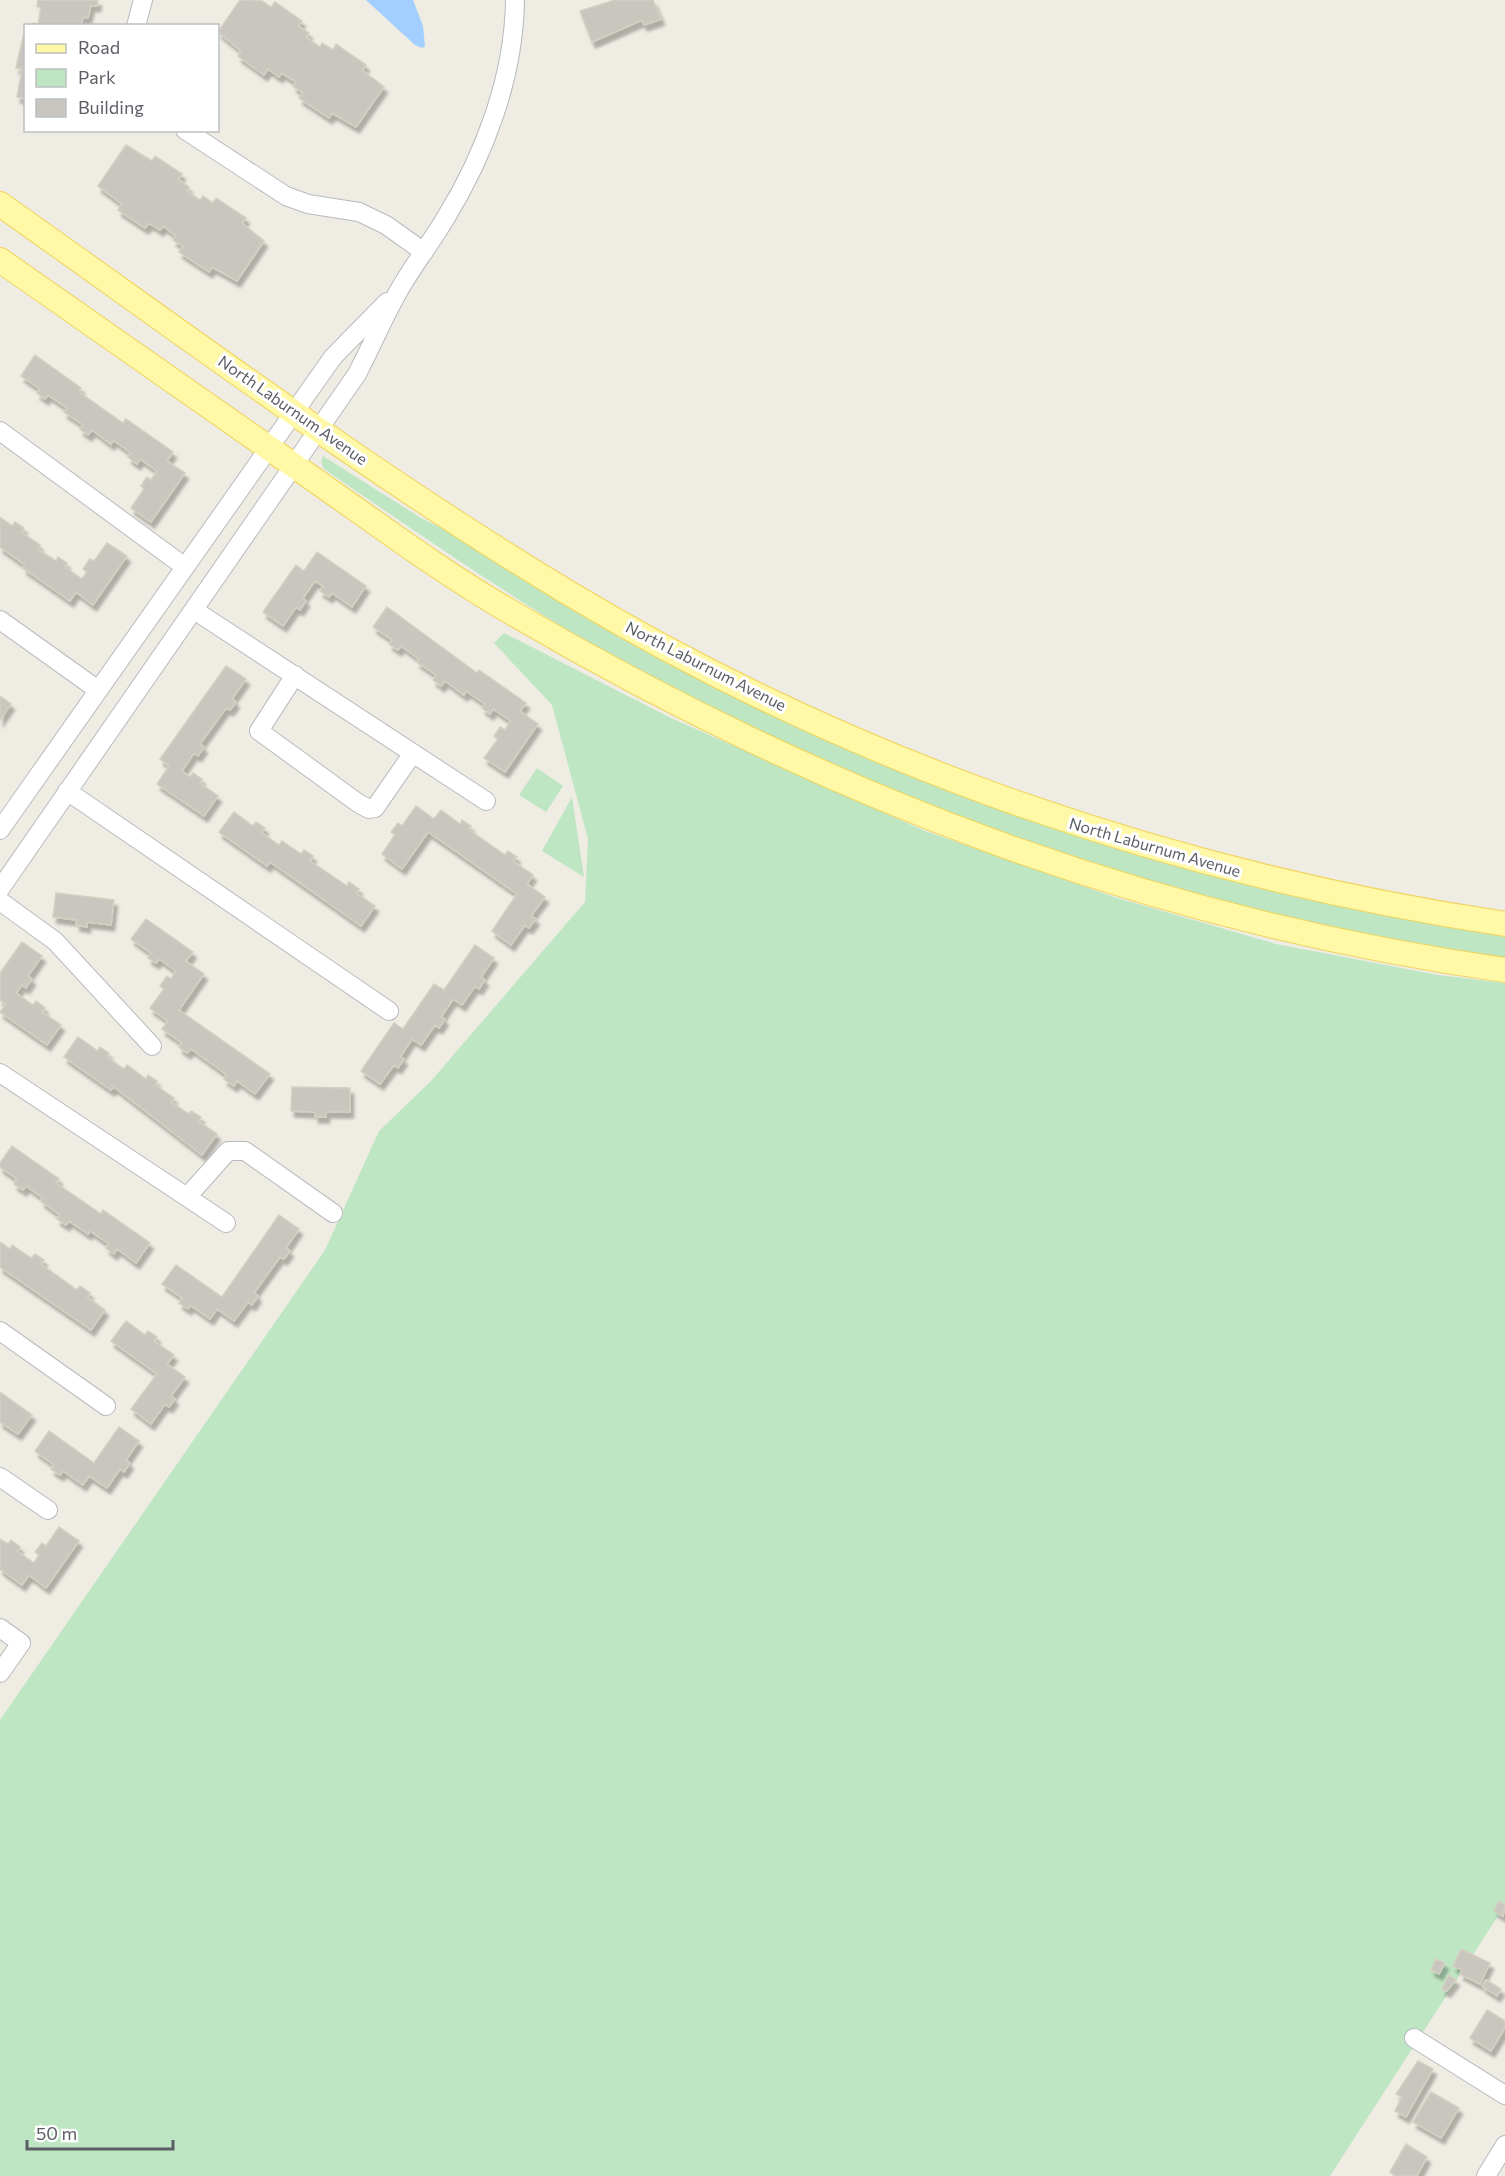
<svg xmlns="http://www.w3.org/2000/svg" width="1505" height="2176" font-family="Commissioner,sans-serif">
  <defs>
    <filter id="shadow"><feDropShadow dx="3.5" dy="6" stdDeviation="1.5" flood-color="#0004"/></filter>
  </defs>
  <rect width="100%" height="100%" fill="#eeece3"/>
  <path fill="#bfe6c3" d="M323,456L421,518L1051,827L1237,882L1439,924L1505,934V959C1201,919 891,813 623,663C520,604 422,536 324,469L321,462Z
    M504,633L671,718L925,831L1114,897L1276,944L1438,975L1505,983V1905L1330,2176H0V1720L325,1250L379,1131L431,1081L585,902L588,839L552,705L494,643Z
    M537,768L563,786L546,812L519,795Z
    M572,797L584,877L542,851Z"/>
  <path fill="#a2cfff" d="M366,0H413L423,26L425,46L422,48L415,45Z"/>
  <path fill="#c9c6c0" stroke="#d3cfc1" stroke-width="1.5" filter="url(#shadow)" d="M38,0H98L97,6L91,5L88,18L83,17L81,26H32L33,23L38,24L41,8L37,6Z
    M240,0L262,1L271,7L275,2L302,21L298,26L309,33L306,37L320,47L322,43L333,50L336,44L366,65L362,70L384,87L356,127L332,113L329,118L299,98L303,93L293,86L296,82L282,73L279,77L268,69L264,75L238,56L241,51L218,32Z
    M615,0H653L661,19L644,25L642,20L592,42L580,11Z
    M24,33H26V99L17,97L22,69L16,68Z
    M126,145L152,161L155,156L182,174L178,179L189,187L187,191L200,200L203,196L213,203L216,198L246,218L242,223L264,241L237,281L212,267L209,272L179,252L183,246L173,240L176,236L163,226L160,230L149,223L145,228L118,210L122,204L98,186Z
    M35,355L81,388L79,392L123,423L126,419L173,452L167,461L185,473L151,522L131,508L144,489L141,486L147,477L151,480L157,471L140,459L137,464L128,457L131,453L113,440L111,444L92,430L88,435L80,429L83,425L64,412L67,408L48,395L45,399L37,393L40,389L21,376Z
    M0,517L12,526L15,522L24,528L21,532L40,545L37,549L56,561L58,557L67,563L65,567L82,579L87,572L83,569L90,559L94,561L107,543L127,556L93,605L76,592L70,601L23,568L25,565L0,547Z
    M317,552L366,586L352,607L332,593L329,597L320,591L323,586L315,581L303,598L306,601L300,610L296,607L283,626L263,612L296,565L304,571Z
    M387,607L477,673L479,670L526,703L520,711L538,724L505,772L484,758L498,739L494,736L500,727L505,730L511,721L493,709L490,714L482,708L485,704L466,691L464,695L445,681L441,686L433,680L436,675L417,662L419,659L401,646L398,650L389,644L392,640L373,627Z
    M226,666L246,679L232,699L236,702L230,710L226,708L200,744L204,747L198,756L194,753L182,771L190,777L193,773L202,779L200,783L218,796L204,816L157,784L169,766L160,759Z
    M0,696L11,704L0,720Z
    M416,806L434,819L441,810L460,824L462,820L471,826L468,829L505,855L508,851L517,857L513,861L533,875L527,884L545,897L531,916L536,919L529,928L525,925L511,945L492,931L517,894L428,832L402,869L382,854L395,835L391,832L398,823L402,826Z
    M234,812L253,826L256,822L265,828L262,833L279,845L282,841L301,854L304,850L313,856L310,861L347,886L349,882L359,889L356,893L375,906L361,926L270,862L267,866L219,832Z
    M56,893L114,900L111,925L87,922V927L76,925L77,920L53,917Z
    M146,919L193,952L186,961L204,974L179,1010L270,1074L255,1094L237,1081L234,1086L224,1079L227,1075L191,1049L187,1053L179,1047L182,1043L162,1029L168,1021L150,1008L164,989L160,986L167,976L171,979L176,971L159,959L156,963L148,958L151,953L131,939Z
    M22,942L42,956L28,976L32,979L26,988L22,985L16,993L33,1005L36,1001L45,1008L42,1012L61,1025L47,1045L0,1012L6,1004L0,1000V973Z
    M475,945L494,958L481,977L485,980L479,989L475,986L462,1005L453,999L441,1017L445,1019L439,1028L435,1025L421,1045L412,1039L400,1057L404,1059L398,1068L394,1065L380,1084L361,1071L394,1023L403,1029L434,984L444,990Z
    M78,1037L98,1051L100,1047L109,1053L107,1057L124,1069L127,1065L146,1079L148,1075L157,1081L155,1085L174,1098L171,1102L189,1114L191,1111L201,1117L198,1121L217,1134L202,1155L114,1087L111,1090L64,1057Z
    M292,1087L350,1088V1112H326V1117H315V1112L291,1111Z
    M12,1146L59,1179L56,1183L101,1214L103,1210L150,1243L136,1263L117,1249L114,1254L106,1248L109,1244L90,1231L88,1234L69,1221L66,1225L57,1219L60,1215L41,1201L43,1198L26,1186L23,1190L14,1184L17,1179L0,1167V1163Z
    M279,1215L299,1229L286,1248L290,1251L284,1259L280,1257L254,1293L258,1296L252,1305L248,1302L234,1321L217,1309L210,1319L190,1305L188,1309L179,1303L182,1298L162,1284L176,1265L222,1297Z
    M0,1242L10,1249L12,1245L31,1258L35,1254L44,1260L41,1264L77,1290L80,1286L90,1293L87,1297L105,1310L91,1330L0,1267Z
    M126,1321L145,1335L148,1331L157,1337L154,1341L174,1355L167,1364L185,1377L171,1396L175,1399L169,1407L165,1404L151,1424L131,1409L157,1374L111,1341Z
    M0,1392L32,1415L18,1434L0,1422Z
    M119,1427L139,1441L126,1460L130,1463L124,1472L120,1469L107,1488L89,1476L83,1485L63,1471L60,1475L51,1469L54,1465L35,1451L49,1431L94,1463Z
    M59,1527L79,1541L46,1588L29,1575L22,1585L0,1569V1539L8,1544L11,1540L20,1547L17,1551L34,1563L39,1555L35,1552L42,1543L46,1546Z
    M1499,1901L1505,1904L1503,1916L1494,1911Z
    M1461,1949L1490,1963L1480,1984L1460,1974L1462,1970L1453,1966Z
    M1436,1959L1445,1963L1439,1974L1431,1970Z
    M1449,1975L1456,1980L1447,1991L1442,1989Z
    M1486,1980L1501,1989L1497,1996L1482,1986Z
    M1487,2010L1505,2021V2028L1491,2051L1470,2038Z
    M1418,2061L1433,2069L1406,2117L1395,2111L1402,2097L1396,2094Z
    M1431,2092L1459,2108L1441,2138L1413,2122Z
    M1406,2144L1427,2157L1417,2176H1396L1390,2172Z"/>
  <g fill="none" stroke-linecap="round" stroke-linejoin="round">
    <g stroke="#b8babf" stroke-width="20">
      <path id="minor" d="M136,26L143,0
        M185,130L286,196L308,204L359,212L386,225L424,252
        M0,431L185,567
        M194,610L486,801
        M0,620L98,690
        M295,675L259,731L358,803L369,809L375,808L413,753
        M67,791L389,1011
        M0,830L333,357L387,302
        M0,889L357,374C371,347 383,319 398,292C412,267 430,244 445,219C485,154 514,77 515,0
        M0,901L55,941L152,1046
        M0,1073L226,1223
        M187,1197L228,1151H245L333,1213
        M0,1331L106,1406
        M0,1477L48,1510
        M0,1628L21,1643L0,1673
        M1414,2038L1505,2095
        M1486,2176L1505,2145"/>
    </g>
    <g stroke="#f1d359" stroke-width="26">
      <path id="major" d="M0,204C187,336 371,474 567,592C855,765 1174,874 1505,924
        M0,260C109,336 217,413 326,488C386,530 445,574 509,611C820,794 1146,919 1505,970"/>
    </g>
    <use href="#minor" stroke="#fff" stroke-width="18"/>
    <use href="#major" stroke="#fff8a7" stroke-width="24"/>
  </g>
  <g text-anchor="middle" stroke-width="6" stroke-linejoin="round" paint-order="stroke">
    <g font-size="16" fill="#5b5e64" stroke="#fff">
      <text transform="translate(293 410) rotate(35)" y="6">North Laburnum Avenue</text>
      <text transform="translate(706 666) rotate(27)" y="6">North Laburnum Avenue</text>
      <text transform="translate(1155 847) rotate(16)" y="6">North Laburnum Avenue</text>
    </g>
  </g>
  <rect x="24" y="24" width="195" height="108" fill="#ffffff" stroke="#bdbfc1" stroke-width="1.5"/>
  <rect x="36" y="44" width="30" height="9" fill="#fff8a7" stroke="#bdbfc1" stroke-width="1.5"/>
  <text x="78" y="54" font-size="18" fill="#5b5e64">Road</text>
  <rect x="36" y="69" width="30" height="18" fill="#bfe6c3" stroke="#bdbfc1" stroke-width="1.5"/>
  <text x="78" y="84" font-size="18" fill="#5b5e64">Park</text>
  <rect x="36" y="99" width="30" height="18" fill="#c9c6c0" stroke="#bdbfc1" stroke-width="1.5"/>
  <text x="78" y="114" font-size="18" fill="#5b5e64">Building</text>
  <path d="M27 2140v9h146v-9" fill="none" stroke="#5b5e64" stroke-width="3"/>
  <text x="36" y="2140" font-size="18" fill="#5b5e64" stroke="#ffffff" stroke-width="4.5" paint-order="stroke">50 m</text>
</svg>
